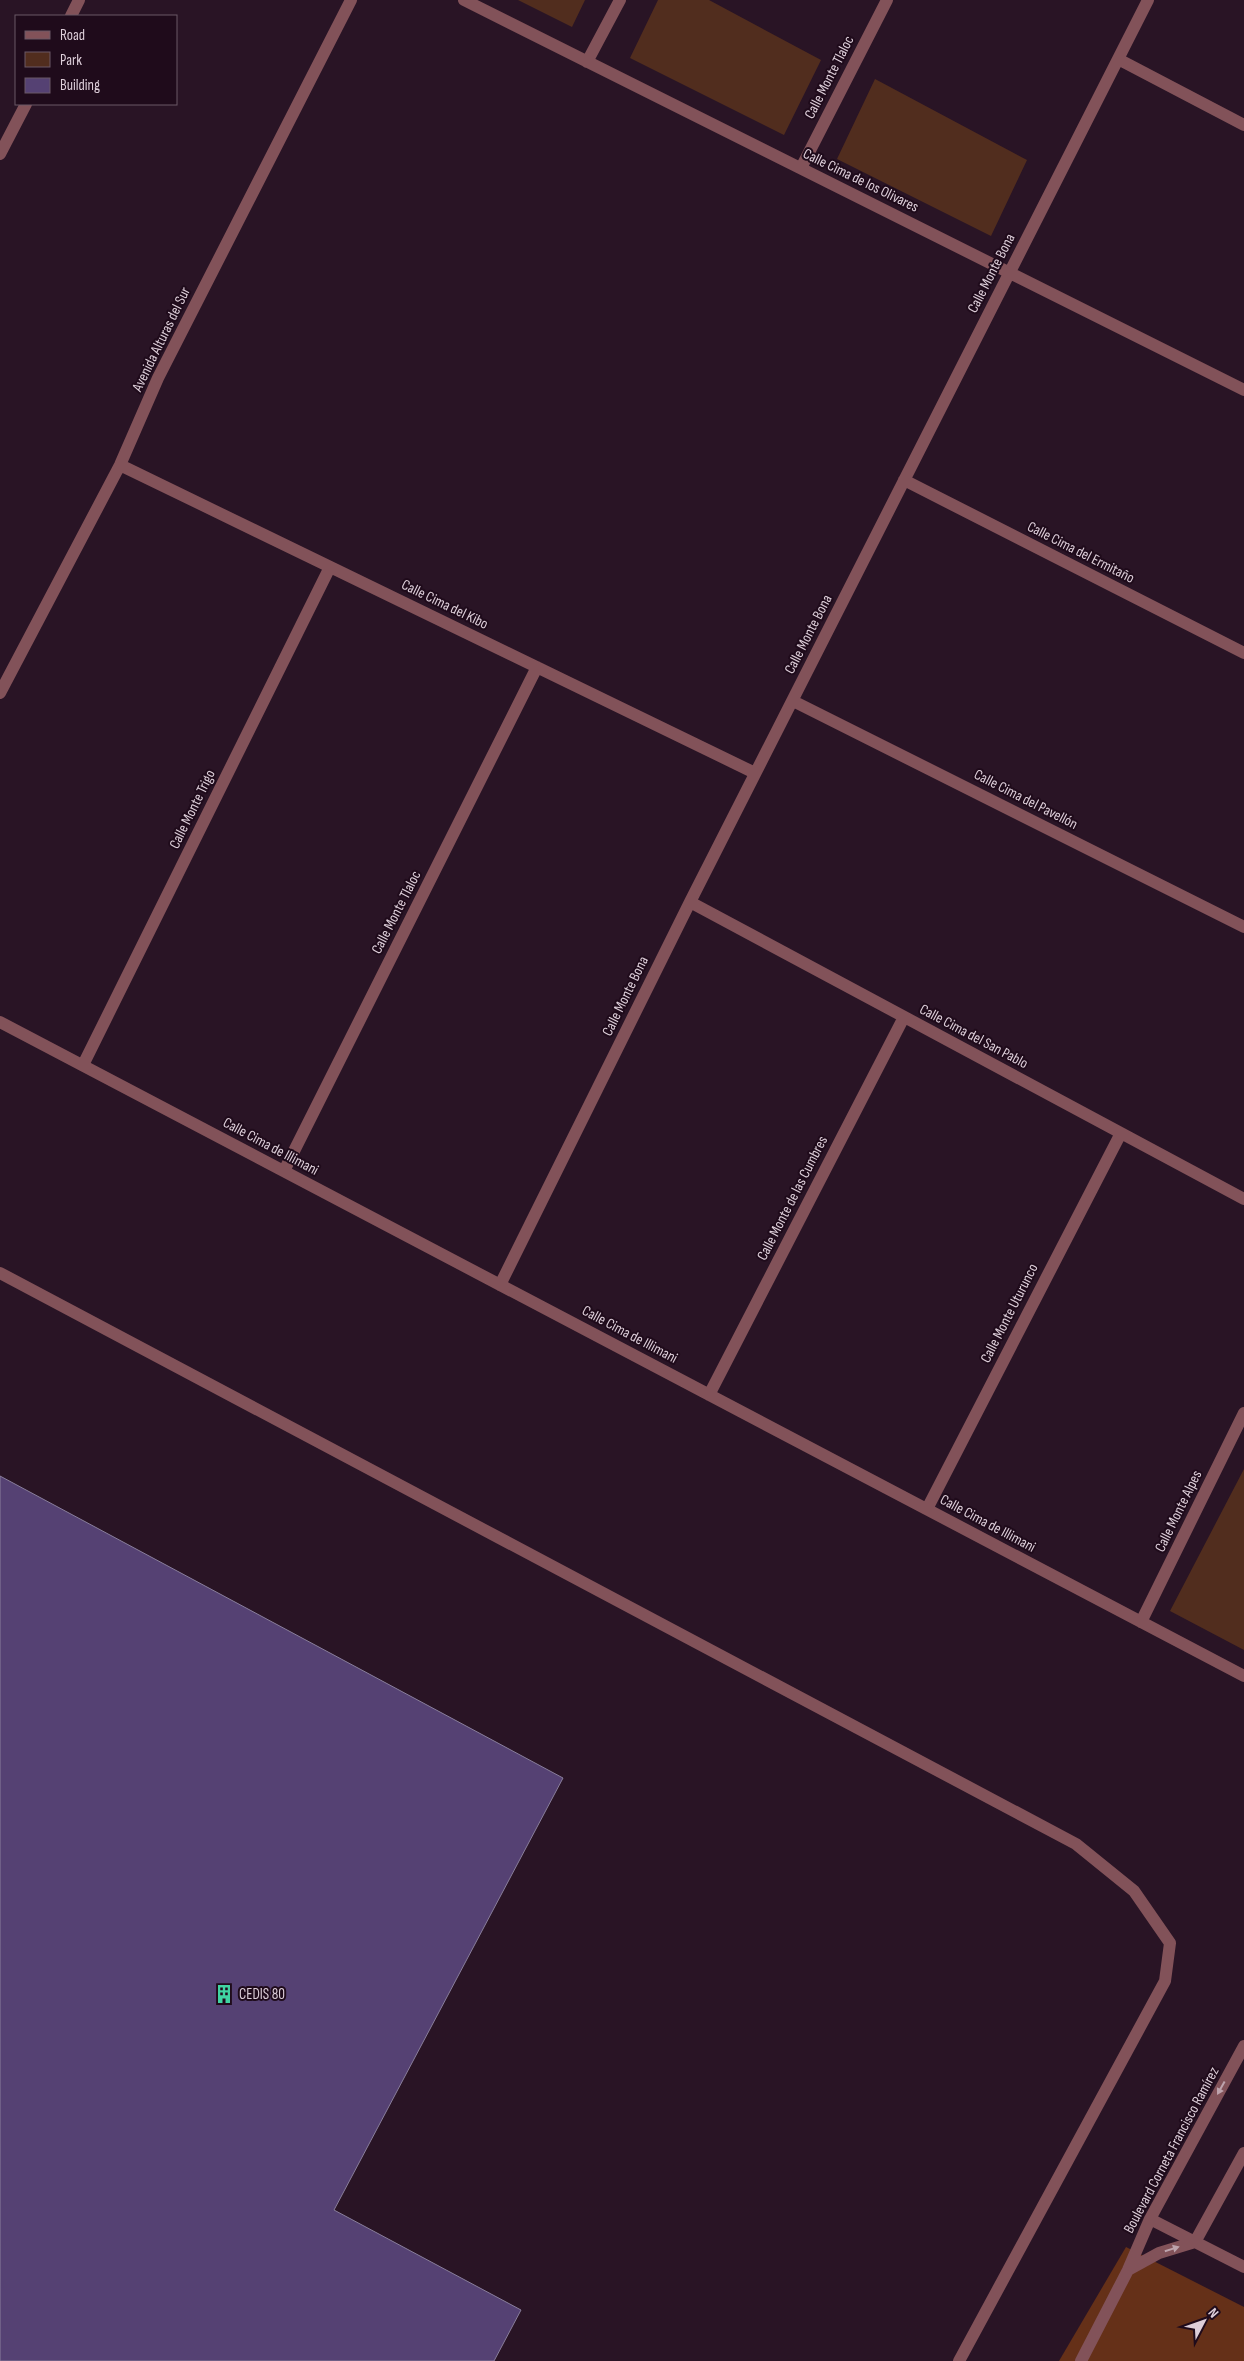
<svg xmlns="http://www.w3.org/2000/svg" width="1244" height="2361" font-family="'Sofia Sans Condensed',sans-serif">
  <rect width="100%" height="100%" fill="#291425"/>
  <path fill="#512d1e" d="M518,0H585L572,27Z
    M658,0H709L821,60L784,135L630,58Z
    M875,79L1027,160L991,236L837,159Z
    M1244,1469V1650L1170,1611Z"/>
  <path fill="#653018" d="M1126,2247L1244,2307V2361H1059Z"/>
  <path fill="#554173" stroke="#897e9b" d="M0,1476L563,1778L334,2210L521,2310L494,2361H0Z"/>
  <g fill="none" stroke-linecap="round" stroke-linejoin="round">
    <path stroke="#825259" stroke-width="12" d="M464,0L1244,390
      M71,16L79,0
      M1118,59L1244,125
      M587,62L620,0
      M0,154L26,104
      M801,168L887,0
      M120,465L755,773
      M904,480L1244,653
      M0,693L120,465L158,378L351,0
      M793,701L1244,927
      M690,902L1244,1199
      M0,1022L1244,1676
      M83,1065L330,567
      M284,1171L537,667
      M0,1273L1076,1844L1134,1891L1170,1943L1165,1981L959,2361
      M500,1285L690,902L1148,0
      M709,1395L904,1017
      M927,1509L1121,1133
      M1141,1622L1244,1413
      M1150,2219L1244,2267
      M1128,2270L1159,2253L1195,2242L1244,2153
      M1081,2361L1128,2270L1150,2219L1244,2046"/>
  </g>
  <defs><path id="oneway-solid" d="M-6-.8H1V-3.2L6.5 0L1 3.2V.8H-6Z" transform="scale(1.25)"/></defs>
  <g fill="#bda3ac">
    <use href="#oneway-solid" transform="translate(1221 2088) rotate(119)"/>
    <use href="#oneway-solid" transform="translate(1172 2249) rotate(-17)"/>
  </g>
  <defs>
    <g id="building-bare" transform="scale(1.5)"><path d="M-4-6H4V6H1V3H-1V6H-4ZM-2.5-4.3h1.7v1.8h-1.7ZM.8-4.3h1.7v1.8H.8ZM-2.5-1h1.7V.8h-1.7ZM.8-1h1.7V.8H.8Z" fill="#40d4a2" stroke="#1f0b1b" stroke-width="2.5" paint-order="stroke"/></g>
  </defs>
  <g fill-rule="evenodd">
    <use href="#building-bare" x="224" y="1994"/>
  </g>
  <g text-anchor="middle" stroke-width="4" stroke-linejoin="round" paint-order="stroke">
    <g font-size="15" fill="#ddced9" stroke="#1f0b1b">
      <text transform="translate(829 77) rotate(-63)" y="5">Calle Monte Tlaloc</text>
      <text transform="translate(861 180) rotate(26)" y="5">Calle Cima de los Olivares</text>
      <text transform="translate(991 273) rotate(-63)" y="5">Calle Monte Bona</text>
      <text transform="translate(161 339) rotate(-64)" y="5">Avenida Alturas del Sur</text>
      <text transform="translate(1081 552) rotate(27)" y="5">Calle Cima del Ermitaño</text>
      <text transform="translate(445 604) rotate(26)" y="5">Calle Cima del Kibo</text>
      <text transform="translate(808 634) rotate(-63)" y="5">Calle Monte Bona</text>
      <text transform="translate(1026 799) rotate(27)" y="5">Calle Cima del Pavellón</text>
      <text transform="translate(192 809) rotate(-64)" y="5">Calle Monte Trigo</text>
      <text transform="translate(396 912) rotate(-63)" y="5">Calle Monte Tlaloc</text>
      <text transform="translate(625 996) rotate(-64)" y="5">Calle Monte Bona</text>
      <text transform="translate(974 1036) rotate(28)" y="5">Calle Cima del San Pablo</text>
      <text transform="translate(271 1146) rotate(28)" y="5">Calle Cima de Illimani</text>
      <text transform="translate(792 1198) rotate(-63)" y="5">Calle Monte de las Cumbres</text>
      <text transform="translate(1009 1313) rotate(-63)" y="5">Calle Monte Uturunco</text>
      <text transform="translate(630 1334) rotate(28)" y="5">Calle Cima de Illimani</text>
      <text transform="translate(1178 1511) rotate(-64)" y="5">Calle Monte Alpes</text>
      <text transform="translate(988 1523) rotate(28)" y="5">Calle Cima de Illimani</text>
      <text transform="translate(1171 2150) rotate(-62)" y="5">Boulevard Corneta Francisco Ramírez</text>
    </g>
    <g font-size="15" fill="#ddced9" stroke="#1f0b1b" text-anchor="start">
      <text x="239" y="1999">CEDIS 80</text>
    </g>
  </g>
  <rect x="15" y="15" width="162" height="90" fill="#1f0b1b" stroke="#6b5967"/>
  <rect x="25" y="31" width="25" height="8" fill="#825259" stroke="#6b5967"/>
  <text x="60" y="40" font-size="15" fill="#ddced9">Road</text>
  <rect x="25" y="52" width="25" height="15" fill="#512d1e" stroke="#6b5967"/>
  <text x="60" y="65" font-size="15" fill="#ddced9">Park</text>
  <rect x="25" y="78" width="25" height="15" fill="#554173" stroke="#6b5967"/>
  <text x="60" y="90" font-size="15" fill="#ddced9">Building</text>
  <g transform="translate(1204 2321) rotate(49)" stroke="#1f0b1b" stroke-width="4" paint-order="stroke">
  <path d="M0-4L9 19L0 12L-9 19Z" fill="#ddced9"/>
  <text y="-8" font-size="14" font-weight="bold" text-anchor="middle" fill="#ddced9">N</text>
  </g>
</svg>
